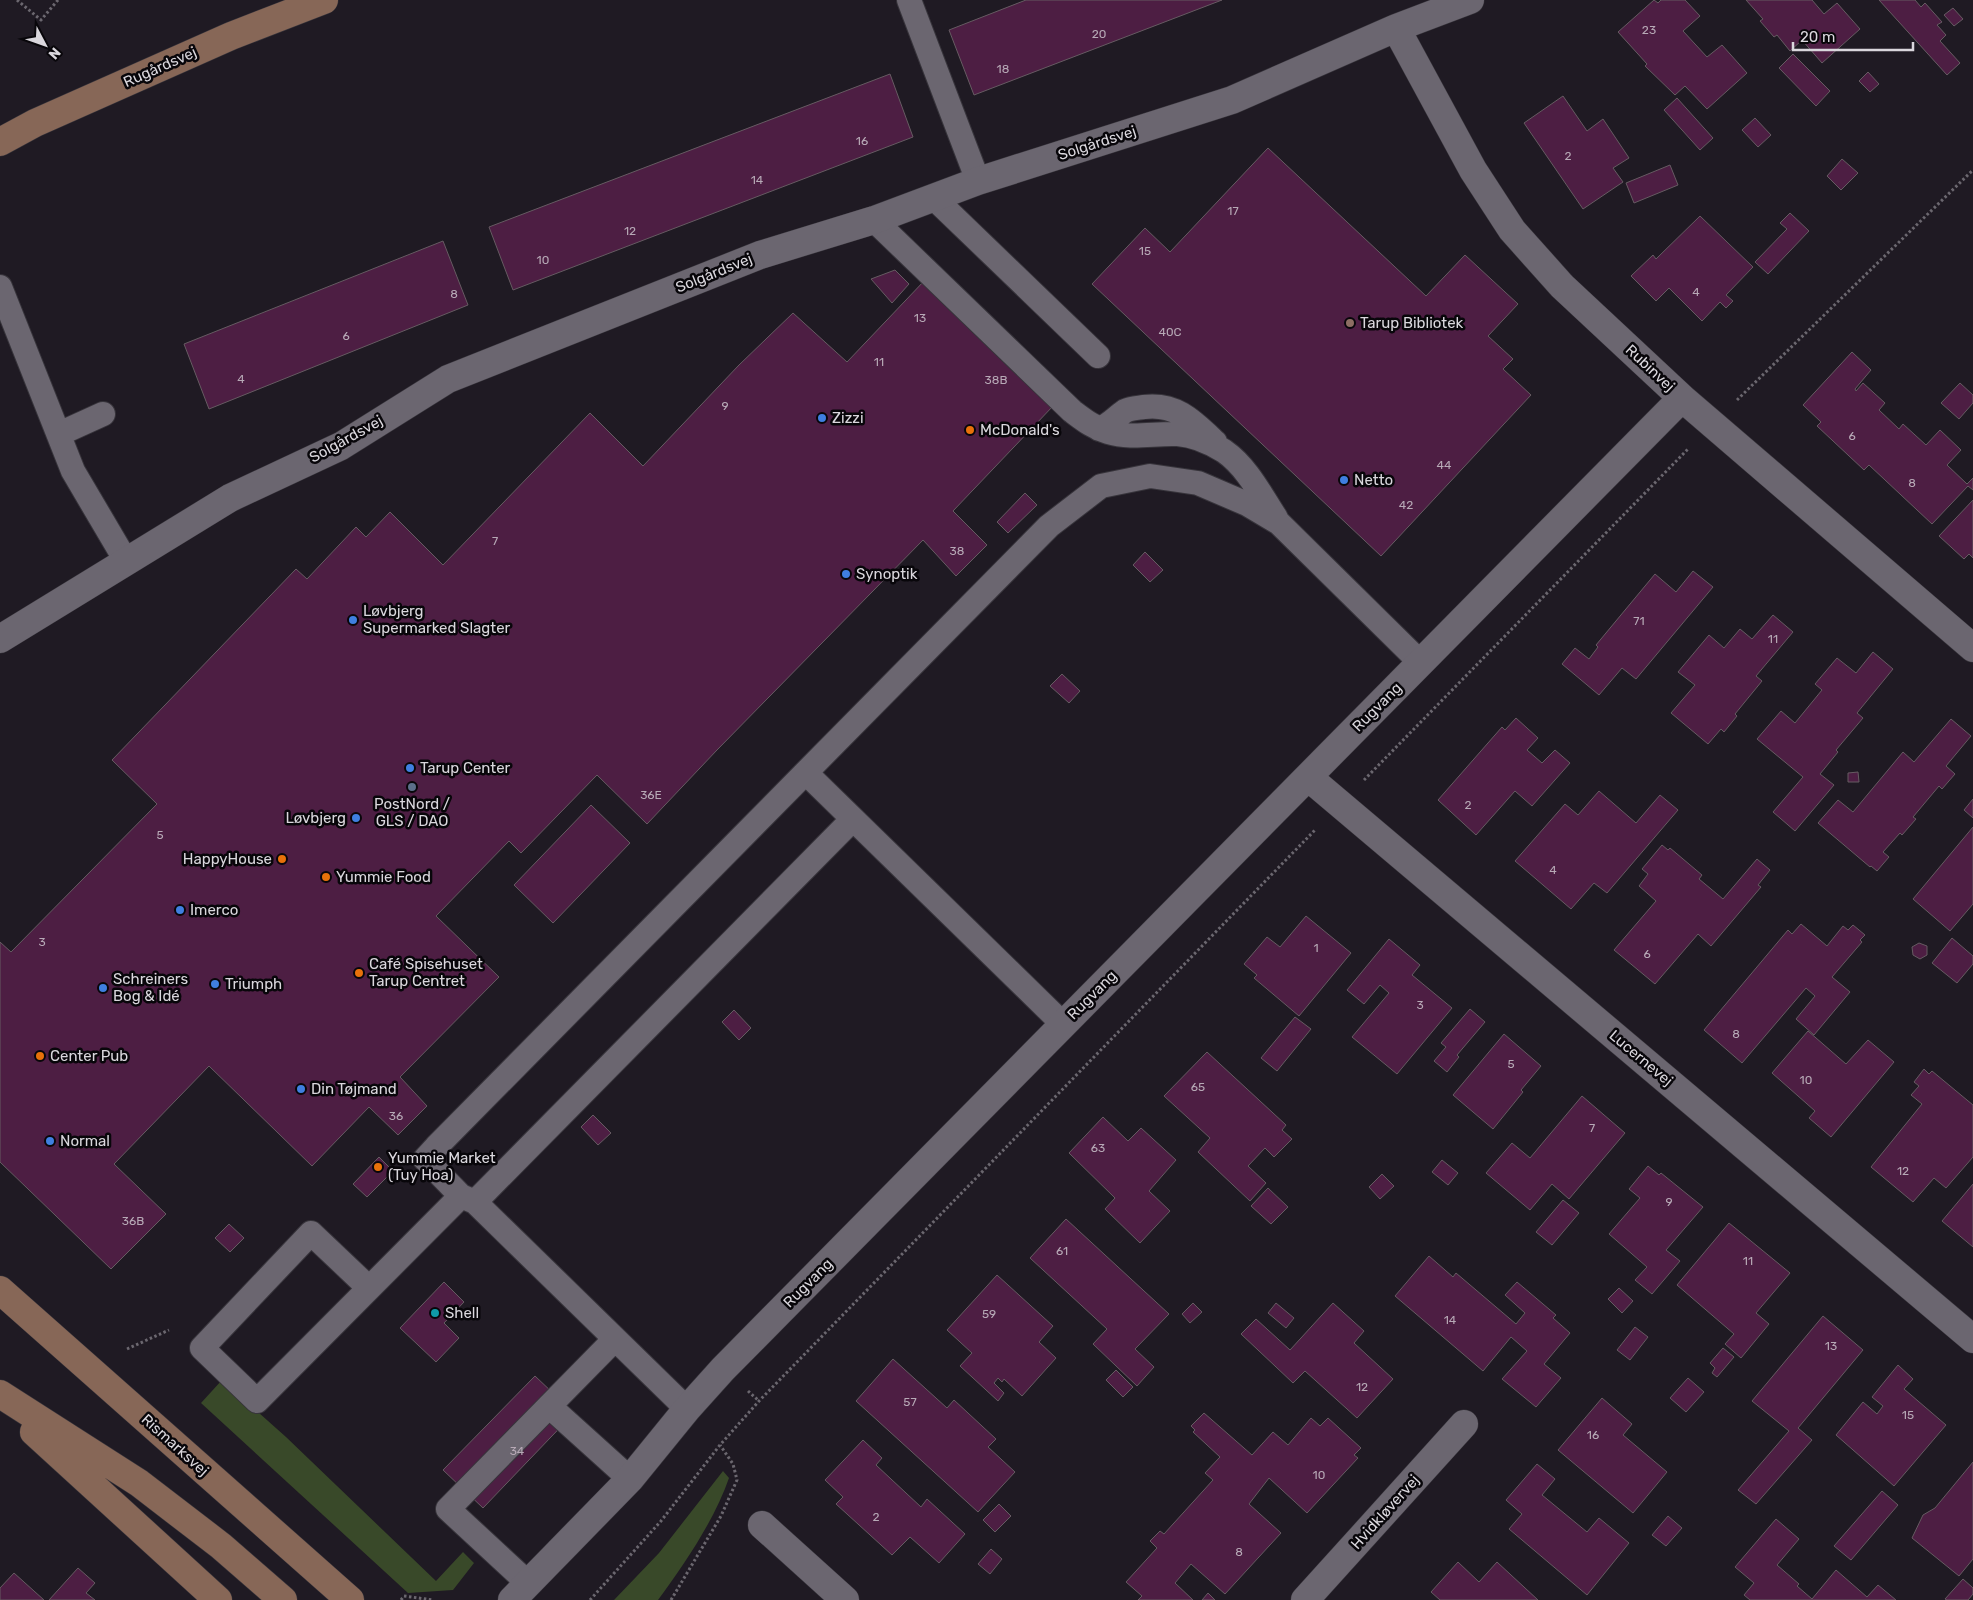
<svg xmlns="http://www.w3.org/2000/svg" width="1973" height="1600" font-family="Rubik,sans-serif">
  <rect width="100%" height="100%" fill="#1f1a23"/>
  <path fill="#394929" d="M222,1380L286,1437L436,1581L463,1552L474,1563L453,1590L408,1593L201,1403Z
    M723,1471L729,1478C715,1519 684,1565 658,1600H614L659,1553Z"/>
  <path fill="#4d1e43" stroke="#665b62" d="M1026,0H1222L974,95L949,30Z
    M1654,0L1658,3L1661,0H1685L1700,16L1683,31L1707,57L1722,45L1747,73L1707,109L1685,86L1675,95L1645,66L1647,64L1618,32Z
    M1746,0H1812L1824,14L1837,3L1860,29L1822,63L1802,40L1790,51L1777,35L1774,37L1760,21L1763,19Z
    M1879,0H1915L1921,7L1925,3L1942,22L1937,25L1946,35L1940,41L1960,63L1947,75Z
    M1953,8L1963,19L1954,26L1944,15Z
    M1793,54L1830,91L1816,106L1779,68Z
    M1868,72L1879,84L1870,92L1859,81Z
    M890,74L913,137L513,290L489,227Z
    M1563,96L1587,131L1603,119L1629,158L1613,168L1623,182L1583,209L1524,123Z
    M1677,98L1713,138L1700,150L1664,110Z
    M1755,118L1771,135L1758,147L1742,130Z
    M1268,148L1426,296L1465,255L1518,304L1488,336L1513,359L1503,369L1531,395L1381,556L1092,284L1145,228L1170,252Z
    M1842,159L1858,173L1841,190L1827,176Z
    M1670,165L1678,185L1634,203L1626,183Z
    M1790,213L1809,231L1768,274L1755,262L1787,229L1780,223Z
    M1700,216L1753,267L1726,295L1733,301L1726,308L1720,302L1702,321L1669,288L1656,301L1631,276L1653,255L1656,259Z
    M443,241L468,305L209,409L184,344Z
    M895,270L909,284L892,303L871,279Z
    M925,280L1054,405L953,511L987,545L956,576L923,540L717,750L647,824L597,775L521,853L509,841L436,916L499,977L400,1077L427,1106L398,1135L369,1107L312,1166L209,1066L114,1164L166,1214L111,1269L0,1162V942L11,952L157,804L112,760L296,569L307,579L356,527L366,537L390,512L443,565L590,413L643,466L739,365L793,313L847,362Z
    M1852,352L1871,370L1855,389L1856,391L1863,383L1885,403L1879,410L1899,429L1903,424L1926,445L1940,430L1961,450L1947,465L1967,484L1973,478V490L1968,486L1932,524L1869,465L1864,470L1817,426L1821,422L1803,405Z
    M1960,383L1973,395V403L1959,419L1941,403Z
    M1025,493L1037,505L1008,533L997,522Z
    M1973,500V558L1969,554L1964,559L1939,536Z
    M1145,552L1163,570L1150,582L1133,565Z
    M1693,571L1713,587L1636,679L1622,668L1599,695L1562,664L1575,648L1589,659L1598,647L1596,645L1655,574L1676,592Z
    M1773,615L1793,632L1756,676L1762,681L1735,714L1737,716L1724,732L1721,729L1708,744L1671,713L1695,685L1678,672L1709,635L1724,648L1740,629L1752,639Z
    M1873,652L1893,669L1857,713L1863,718L1836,750L1838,752L1820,774L1834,785L1795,831L1773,812L1803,777L1757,739L1781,711L1795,723L1822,690L1815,684L1837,658L1856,673Z
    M1062,674L1080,691L1069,703L1050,686Z
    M1516,718L1538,738L1527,750L1542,763L1555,750L1570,763L1532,806L1515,791L1476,835L1438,800L1502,727L1505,730Z
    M1951,719L1971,736L1946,766L1955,774L1942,789L1939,786L1913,817L1916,819L1902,835L1900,833L1883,852L1889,857L1877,871L1871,866L1870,867L1818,823L1838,800L1853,812L1903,752L1914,762Z
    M1858,772L1859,782H1848V773Z
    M1599,791L1636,823L1660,795L1678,810L1607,893L1594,883L1571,909L1515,861L1565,804L1578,815Z
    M1973,799V818L1964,810Z
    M591,805L630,843L553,923L514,885Z
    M1973,827V904L1950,931L1913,899Z
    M1662,845L1668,850L1670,848L1702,875L1699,879L1723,899L1757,859L1770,870L1758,885L1761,887L1711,946L1698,934L1655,984L1614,950L1656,901L1639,886L1648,874L1642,869Z
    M1306,916L1351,953L1299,1016L1254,978L1257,975L1244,964L1267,937L1280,947Z
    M1801,924L1827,946L1843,926L1848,930L1853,925L1865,935L1860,940L1862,942L1832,977L1850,992L1814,1035L1796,1019L1815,996L1806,988L1742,1063L1704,1030L1788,930L1792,934Z
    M1952,938L1973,956V964L1957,983L1932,963Z
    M1389,939L1420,965L1412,975L1452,1008L1397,1074L1352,1037L1389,993L1380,985L1364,1004L1347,990Z
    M1919,943L1927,946V955L1920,959L1913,955L1912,947Z
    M1470,1009L1485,1022L1457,1055L1459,1057L1447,1072L1434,1061L1446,1047L1441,1043Z
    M734,1010L751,1028L739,1040L722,1022Z
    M1295,1017L1311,1029L1277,1071L1261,1058Z
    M1808,1031L1846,1064L1868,1040L1894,1062L1831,1137L1809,1118L1815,1111L1772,1073Z
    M1504,1034L1541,1066L1521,1090L1523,1092L1493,1129L1453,1095Z
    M1207,1052L1286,1125L1282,1130L1292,1139L1274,1157L1265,1148L1248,1166L1266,1183L1250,1201L1198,1152L1210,1138L1164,1096Z
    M1924,1069L1929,1074L1932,1071L1973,1105V1157L1946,1188L1934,1178L1913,1202L1871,1167L1922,1104L1911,1095L1919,1086L1914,1082Z
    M1582,1096L1625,1133L1569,1199L1552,1184L1530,1210L1486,1173L1512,1143L1530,1158Z
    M593,1115L611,1133L598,1145L581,1127Z
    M1103,1117L1128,1141L1141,1128L1176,1160L1149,1191L1170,1211L1140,1243L1105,1209L1115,1198L1069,1153Z
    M379,1157L393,1171L367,1197L353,1184Z
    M1442,1160L1458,1173L1448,1185L1432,1172Z
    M1648,1166L1659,1175L1661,1173L1703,1207L1666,1250L1680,1261L1652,1294L1635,1280L1647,1267L1609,1234L1640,1198L1629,1189Z
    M1382,1174L1394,1186L1380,1199L1369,1187Z
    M1973,1184V1247L1942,1221Z
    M1268,1188L1288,1207L1271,1224L1251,1206Z
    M1563,1200L1579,1213L1552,1245L1536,1232Z
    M1066,1219L1169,1314L1135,1349L1154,1367L1137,1386L1093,1344L1107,1329L1030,1258Z
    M1729,1223L1790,1273L1756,1313L1769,1324L1741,1358L1725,1344L1734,1334L1677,1285Z
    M229,1224L244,1238L230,1252L215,1238Z
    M1429,1256L1453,1277L1456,1273L1516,1324L1525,1313L1505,1295L1517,1282L1556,1315L1553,1318L1570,1333L1544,1364L1561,1378L1536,1407L1502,1379L1527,1351L1511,1337L1483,1371L1395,1296Z
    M997,1275L1053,1326L1039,1342L1056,1358L1022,1396L1004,1379L1002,1382L998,1378L994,1383L1004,1393L998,1401L960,1366L972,1353L947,1330Z
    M444,1282L464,1302L444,1323L459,1338L436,1362L400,1328Z
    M1619,1288L1633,1301L1622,1313L1608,1299Z
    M1193,1303L1202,1312L1190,1323L1182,1314Z
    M1276,1303L1294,1318L1286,1328L1268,1313Z
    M1333,1303L1364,1331L1354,1343L1393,1379L1357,1418L1305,1371L1293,1383L1241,1334L1256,1319L1290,1350Z
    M1823,1316L1863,1350L1798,1428L1812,1440L1756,1504L1738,1490L1789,1431L1752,1401Z
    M1635,1327L1648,1337L1630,1360L1617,1350Z
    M1723,1348L1734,1357L1717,1377L1712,1373L1715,1368L1710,1363Z
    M893,1359L947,1408L954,1400L996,1439L988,1447L1015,1472L978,1512L856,1401Z
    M1898,1365L1913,1379L1904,1389L1946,1425L1894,1486L1836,1435L1863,1402L1877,1414L1883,1406L1872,1397Z
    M1116,1370L1133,1387L1123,1397L1106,1380Z
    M535,1376L574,1413L483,1508L443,1470Z
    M1688,1378L1704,1392L1686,1412L1670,1398Z
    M1602,1398L1632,1424L1623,1435L1667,1472L1633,1513L1558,1450Z
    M1204,1413L1252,1455L1273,1432L1288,1445L1311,1418L1320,1426L1328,1418L1361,1448L1354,1455L1358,1458L1307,1513L1269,1478L1249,1504L1281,1533L1225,1594L1191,1564L1175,1583L1193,1600H1138L1142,1596L1126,1582L1157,1548L1150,1541L1160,1531L1164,1534L1213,1480L1205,1473L1220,1457L1193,1432L1195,1430L1191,1426Z
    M863,1440L882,1458L876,1465L921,1507L927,1499L965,1534L939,1563L910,1537L892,1555L836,1504L843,1497L825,1480Z
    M1973,1462V1559L1959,1576L1912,1538L1923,1515L1935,1508Z
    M1537,1464L1555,1479L1542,1495L1587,1532L1599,1518L1629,1543L1587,1595L1509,1529L1522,1514L1506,1500Z
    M1882,1491L1898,1505L1851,1560L1834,1546Z
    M999,1504L1011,1516L995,1532L983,1520Z
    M1668,1516L1682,1528L1666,1546L1652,1535Z
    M1776,1519L1799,1539L1777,1565L1799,1584L1797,1586L1812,1599L1836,1570L1867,1597L1878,1585L1896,1600H1750L1744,1595L1754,1583L1735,1567Z
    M991,1549L1002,1559L990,1574L978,1564Z
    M1458,1562L1479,1582L1497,1562L1538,1600H1440L1431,1592Z
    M78,1568L95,1583L86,1593L95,1600H49Z
    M14,1573L44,1600H0V1588Z
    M1963,1579L1973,1588V1594L1968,1600H1947L1945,1599Z
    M1208,1593L1215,1600H1202Z"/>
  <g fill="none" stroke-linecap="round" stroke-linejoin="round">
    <g stroke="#37343b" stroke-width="26">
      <path id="service" d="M909,0L978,181
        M934,198L1098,356
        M874,220L1072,411C1084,420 1094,428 1108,432C1131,439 1154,433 1177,434C1193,435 1211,443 1224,451C1247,467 1261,495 1276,518
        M0,287L73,471L126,561
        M1099,429C1110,425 1116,417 1125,411C1131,408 1137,408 1144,407C1176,403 1193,421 1215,442
        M59,434L103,414
        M806,773L1063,1024
        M475,1202L853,819
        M369,1288L311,1233L202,1348L257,1401L461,1196
        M549,1406L630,1479
        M687,1409L475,1202L461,1196L425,1159L436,1147L1049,526L1101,486L1150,476L1198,483L1247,504L1279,523L1421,663
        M528,1583L448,1509L615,1339"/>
    </g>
    <g stroke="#37343b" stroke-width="29">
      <path id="minor" d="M1396,28L1473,170L1512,230L1562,286L1682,398L1973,648
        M0,639L230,498L341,446L448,379L760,255L874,220L978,181L1232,100L1396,28L1470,0
        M1308,777L1973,1339
        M762,1525L845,1600
        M512,1600L630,1479L687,1409L723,1369L1682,398
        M1305,1600L1464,1424"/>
    </g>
    <g stroke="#37343b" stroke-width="29">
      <path id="secondary" d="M0,142L35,123L231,36L324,0
        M0,1290L350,1600
        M0,1394L139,1483L221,1546L283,1600
        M34,1432L218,1600"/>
    </g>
    <path stroke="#6b676f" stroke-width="3" stroke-dasharray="2.5 2.5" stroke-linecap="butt" d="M17,0L41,20L58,0
      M1737,400L1973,170
      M1364,780L1689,448
      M127,1349L169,1330
      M748,1391L759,1401
      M401,1600L404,1596L433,1600
      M590,1600L661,1521L720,1445L759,1401L1316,829
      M671,1600L721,1516L737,1480L733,1464L720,1445"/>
    <use href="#service" stroke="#6b6670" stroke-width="24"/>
    <use href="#minor" stroke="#6b6670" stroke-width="28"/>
    <use href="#secondary" stroke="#876757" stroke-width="28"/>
  </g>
  <circle fill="#8d6e63" stroke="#08060a" stroke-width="2" cx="1350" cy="323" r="5"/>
  <g fill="#3f7fe0" stroke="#08060a" stroke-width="2">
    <circle cx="822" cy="418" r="5"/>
    <circle cx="1344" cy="480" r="5"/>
    <circle cx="846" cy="574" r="5"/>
    <circle cx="353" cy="620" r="5"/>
    <circle cx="410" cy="768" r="5"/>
    <circle cx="356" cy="818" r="5"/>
    <circle cx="180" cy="910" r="5"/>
    <circle cx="215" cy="984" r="5"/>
    <circle cx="103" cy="988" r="5"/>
    <circle cx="301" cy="1089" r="5"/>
    <circle cx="50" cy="1141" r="5"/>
  </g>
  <g fill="#e8710a" stroke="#08060a" stroke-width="2">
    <circle cx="970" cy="430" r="5"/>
    <circle cx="282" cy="859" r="5"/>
    <circle cx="326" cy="877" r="5"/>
    <circle cx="359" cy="973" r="5"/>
    <circle cx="40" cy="1056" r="5"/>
    <circle cx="378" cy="1167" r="5"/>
  </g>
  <circle fill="#5c6f8a" stroke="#08060a" stroke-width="2" cx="412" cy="787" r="5"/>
  <circle fill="#0f9aa8" stroke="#08060a" stroke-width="2" cx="435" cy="1313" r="5"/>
  <g text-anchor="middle" stroke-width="5" stroke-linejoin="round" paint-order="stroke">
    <g font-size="12" fill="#b7a9b6">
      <text x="1649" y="34">23</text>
      <text x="1099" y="38">20</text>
      <text x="1003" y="73">18</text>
      <text x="862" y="145">16</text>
      <text x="1568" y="160">2</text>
      <text x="757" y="184">14</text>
      <text x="1233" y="215">17</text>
      <text x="630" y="235">12</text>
      <text x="1145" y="255">15</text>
      <text x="543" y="264">10</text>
      <text x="1696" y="296">4</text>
      <text x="454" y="298">8</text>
      <text x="920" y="322">13</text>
      <text x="1170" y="336">40C</text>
      <text x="346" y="340">6</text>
      <text x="879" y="366">11</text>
      <text x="241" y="383">4</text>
      <text x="996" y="384">38B</text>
      <text x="725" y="410">9</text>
      <text x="1852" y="440">6</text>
      <text x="1444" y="469">44</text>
      <text x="1912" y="487">8</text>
      <text x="1406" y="509">42</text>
      <text x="495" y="545">7</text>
      <text x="957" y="555">38</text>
      <text x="1639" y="625">71</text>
      <text x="1773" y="643">11</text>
      <text x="651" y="799">36E</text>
      <text x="1468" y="809">2</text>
      <text x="160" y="839">5</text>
      <text x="1553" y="874">4</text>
      <text x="42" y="946">3</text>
      <text x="1316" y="952">1</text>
      <text x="1647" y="958">6</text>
      <text x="1420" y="1009">3</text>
      <text x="1736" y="1038">8</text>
      <text x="1511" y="1068">5</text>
      <text x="1806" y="1084">10</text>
      <text x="1198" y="1091">65</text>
      <text x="396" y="1120">36</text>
      <text x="1592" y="1132">7</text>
      <text x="1098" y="1152">63</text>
      <text x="1903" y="1175">12</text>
      <text x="1669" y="1206">9</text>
      <text x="133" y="1225">36B</text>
      <text x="1062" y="1255">61</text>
      <text x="1748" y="1265">11</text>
      <text x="989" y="1318">59</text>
      <text x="1450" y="1324">14</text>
      <text x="1831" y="1350">13</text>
      <text x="1362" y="1391">12</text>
      <text x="910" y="1406">57</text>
      <text x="1908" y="1419">15</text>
      <text x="1593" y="1439">16</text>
      <text x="517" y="1455">34</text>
      <text x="1319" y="1479">10</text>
      <text x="876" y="1521">2</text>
      <text x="1239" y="1556">8</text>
    </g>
    <g font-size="15" fill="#dad7dd" stroke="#08060a">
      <text transform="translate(160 67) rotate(-24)" y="5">Rugårdsvej</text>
      <text transform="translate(1097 143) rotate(-18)" y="5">Solgårdsvej</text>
      <text transform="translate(714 273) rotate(-22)" y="5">Solgårdsvej</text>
      <text transform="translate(1650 368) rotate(43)" y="5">Rubinvej</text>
      <text transform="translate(346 439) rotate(-29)" y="5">Solgårdsvej</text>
      <text transform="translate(1377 707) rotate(-45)" y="5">Rugvang</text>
      <text transform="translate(1092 995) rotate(-45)" y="5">Rugvang</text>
      <text transform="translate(1641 1058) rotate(40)" y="5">Lucernevej</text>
      <text transform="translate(808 1283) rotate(-45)" y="5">Rugvang</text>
      <text transform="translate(175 1445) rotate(42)" y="5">Rismarksvej</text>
      <text transform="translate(1385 1512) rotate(-48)" y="5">Hvidkløvervej</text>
    </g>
    <g font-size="15" fill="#dad7dd" stroke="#08060a" text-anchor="start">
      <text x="1360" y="328">Tarup Bibliotek</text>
      <text x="832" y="423">Zizzi</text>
      <text x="980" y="435">McDonald's</text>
      <text x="1354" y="485">Netto</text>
      <text x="856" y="579">Synoptik</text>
      <text x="363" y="616">Løvbjerg<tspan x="363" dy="17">Supermarked Slagter</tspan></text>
      <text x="420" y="773">Tarup Center</text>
      <text x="412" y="809" text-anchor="middle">PostNord /<tspan x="412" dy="17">GLS / DAO</tspan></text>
      <text x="346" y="823" text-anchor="end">Løvbjerg</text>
      <text x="272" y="864" text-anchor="end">HappyHouse</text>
      <text x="336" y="882">Yummie Food</text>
      <text x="190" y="915">Imerco</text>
      <text x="369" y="969">Café Spisehuset<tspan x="369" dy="17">Tarup Centret</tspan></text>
      <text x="113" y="984">Schreiners<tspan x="113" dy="17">Bog &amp; Idé</tspan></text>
      <text x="225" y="989">Triumph</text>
      <text x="50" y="1061">Center Pub</text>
      <text x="311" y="1094">Din Tøjmand</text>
      <text x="60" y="1146">Normal</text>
      <text x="388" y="1163">Yummie Market<tspan x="388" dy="17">(Tuy Hoa)</tspan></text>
      <text x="445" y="1318">Shell</text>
    </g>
  </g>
  <g transform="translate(45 45) rotate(131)" stroke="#08060a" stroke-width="4" paint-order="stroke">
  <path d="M0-4L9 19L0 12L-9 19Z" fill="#dad7dd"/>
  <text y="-8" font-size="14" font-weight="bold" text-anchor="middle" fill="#dad7dd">N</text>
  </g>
  <path d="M1793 42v8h120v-8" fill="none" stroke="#dad7dd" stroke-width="2.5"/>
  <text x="1800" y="42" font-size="15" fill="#dad7dd" stroke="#08060a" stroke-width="4" paint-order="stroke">20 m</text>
</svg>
